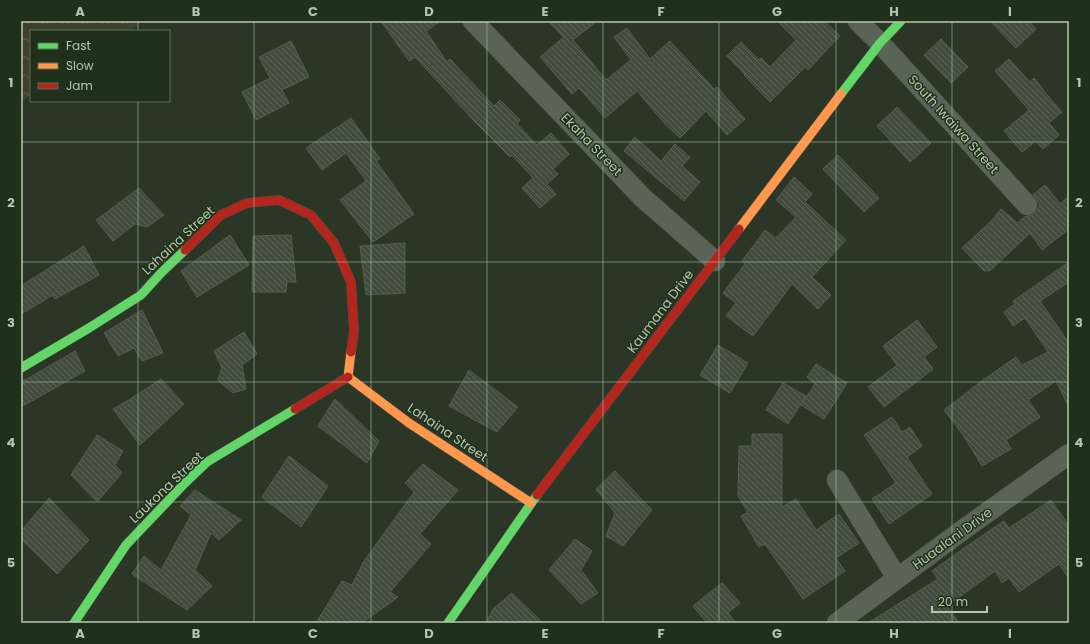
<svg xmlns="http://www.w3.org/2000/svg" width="1090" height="644" font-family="Poppins,sans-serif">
  <defs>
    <pattern id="forest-crowns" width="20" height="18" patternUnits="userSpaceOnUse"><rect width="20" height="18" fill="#3f422a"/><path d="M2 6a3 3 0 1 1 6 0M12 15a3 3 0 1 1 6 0" fill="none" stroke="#585c46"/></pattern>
    <pattern id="building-back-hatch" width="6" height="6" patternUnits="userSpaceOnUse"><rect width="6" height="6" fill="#424c3e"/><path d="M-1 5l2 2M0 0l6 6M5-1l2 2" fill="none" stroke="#5b6457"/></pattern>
  </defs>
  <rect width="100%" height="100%" fill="#2b3627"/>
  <path fill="url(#forest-crowns)" d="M21,21H144L129,31H31V95L21,102Z"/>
  <path fill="url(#building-back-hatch)" stroke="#525e4e" d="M381,21H441L426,31L447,62L450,59L494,106L500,100L520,120L517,124L537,145L551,133L569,154L553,169L558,174L547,184L556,194L540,208L522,188L533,178L512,155L510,157L476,123L415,57L409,61Z
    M548,21H597L573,40L606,80L631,60L614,37L627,28L650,59L670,41L714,89L717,87L745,119L727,135L706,111L680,138L665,124L637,91L605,118L579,88L572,94L540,57L564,37Z
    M777,21H824L840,36L808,70L805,67L770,102L744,75L745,74L727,56L741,42L759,60L761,58L770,67L796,40Z
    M990,21H1029L1036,29L1016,48Z
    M941,39L968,67L951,83L924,55Z
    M291,41L309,77L282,90L289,103L256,120L242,92L270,78L259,57Z
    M1009,59L1030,82L1034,78L1043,89H1042L1062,112L1049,123L1059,135L1043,149L1036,141L1022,152L1004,131L1029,110L995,71Z
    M897,107L931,143L910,162L877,126Z
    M351,118L380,159L376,161L414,214L373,242L340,200L366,181L346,153L322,170L306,148Z
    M635,137L661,161L675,144L690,157L682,166L700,182L684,201L624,151Z
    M838,155L879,198L864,212L823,169Z
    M794,177L812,194L805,202L846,240L812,277L831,295L818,309L792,284L753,336L726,316L736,303L723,293L745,264L742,261L765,230L776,238L796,217L776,200Z
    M1045,185L1060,204L1069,196V229L1042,250L1030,233L990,271H984L962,248L992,220L1001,209L1017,223L1026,216H1030L1034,214L1040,205L1033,195Z
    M139,188L164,215L147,227L135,224L113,241L96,220Z
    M230,235L249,265L197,297L181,271Z
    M291,235L296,282H287L286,292H252L253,236Z
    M405,243V293L366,295L360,246Z
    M84,246L99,275L55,299L53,295L21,314V286Z
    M1069,262V282L1040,301L1069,343V407L1056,381L1028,400L1040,417L1006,440L1011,449L982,466L963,435L944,410L983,380L1016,357L1022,365L1048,352L1025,318L1013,326L1004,312L1015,304L1013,301Z
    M142,310L163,353L142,361L134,348L118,356L104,333Z
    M917,320L937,347L924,357L933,369L884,407L868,387L897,365L883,346Z
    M244,332L257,354L242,365L246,389L233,393L218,380L222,368L214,351Z
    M718,345L748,363L730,393L700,375Z
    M75,351L85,371L21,407V380L27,379Z
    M816,364L847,383L824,419L801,405L815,384L807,377Z
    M469,370L518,407L497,432L449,406Z
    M161,379L184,404L140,445L113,409L127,401Z
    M783,383L806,396L788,424L766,410Z
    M335,399L379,441L367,463L318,426L334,400Z
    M892,417L902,432L910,427L922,446L907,457L932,494L889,524L872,499L896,483L864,435Z
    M752,434H782V507L796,499L816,530L839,514L859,543L836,558L845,571L803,599L765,544L759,547L741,516L748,512L738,496L739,446H752Z
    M97,435L123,451L115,465L122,473L97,502L71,475Z
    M289,456L328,486L301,527L262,497Z
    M423,464L458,490L420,534L431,544L390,592L398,597L362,623H316L342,581L352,585L364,561L414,492L405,483Z
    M615,471L652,510L623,546L606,536L615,513L596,489Z
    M195,490L241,520L219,540L211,533L195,570L212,586L187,610L132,574L144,556L161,570L191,515L180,506Z
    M49,498L89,540L57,574L21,539V531Z
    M1051,500L1069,526V579L1059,564L1019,592L1009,578L1002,583L995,571L947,606L959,623H868L938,579L932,571L970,544L1004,521L1009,528Z
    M575,539L592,551L581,570L598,593L581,604L549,570Z
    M722,583L740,603L728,613L736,623H707L693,606Z
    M512,593L543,623H486L493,609Z"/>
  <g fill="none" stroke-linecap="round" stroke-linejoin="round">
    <g stroke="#485044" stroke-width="21">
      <path id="street" d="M473,21L643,198L715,261
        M858,21L880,43L1027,205
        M837,480L897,578
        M837,623L964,529L1069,454"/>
    </g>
    <g stroke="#485044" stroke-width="10">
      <path id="fast" d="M841,94L880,43L901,21
        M21,368L89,328L141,295L161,273L185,250
        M74,623L126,545L184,484L207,462L295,409
        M448,623L537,495"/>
    </g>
    <g stroke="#485044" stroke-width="10">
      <path id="slow" d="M739,229L841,94
        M351,352L348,377L409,423L531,503"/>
    </g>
    <g stroke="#485044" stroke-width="10">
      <path id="jam" d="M185,250L221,215L247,203L279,200L311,215L334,243L351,282L354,331L351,352
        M295,409L348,377
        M537,495L739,229"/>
    </g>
    <use href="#street" stroke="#5a6456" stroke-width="20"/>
    <use href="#fast" stroke="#63d668" stroke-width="9"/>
    <use href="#slow" stroke="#ff974d" stroke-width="9"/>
    <use href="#jam" stroke="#b3261e" stroke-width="9"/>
  </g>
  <path fill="none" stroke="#b5c8af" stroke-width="1" stroke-opacity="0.55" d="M138,21V31M254,21V623M371,21V623M487,21V623M603,21V623M719,21V623M836,21V623M952,21V623M138,101V623M21,142H1069M21,262H1069M21,382H1069M21,502H1069"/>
  <g text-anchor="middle" stroke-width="3" stroke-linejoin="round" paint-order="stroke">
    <g font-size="13" fill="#b5c8af" stroke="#20301a">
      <text transform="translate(954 124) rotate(48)" y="5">South Iwaiwa Street</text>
      <text transform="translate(592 144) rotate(46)" y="5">Ekaha Street</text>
      <text transform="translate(178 240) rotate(-43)" y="5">Lahaina Street</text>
      <text transform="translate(660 311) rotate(-53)" y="5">Kaumana Drive</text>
      <text transform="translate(448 432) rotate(34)" y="5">Lahaina Street</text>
      <text transform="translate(166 487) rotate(-44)" y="5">Laukona Street</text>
      <text transform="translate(952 538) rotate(-36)" y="5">Huaalani Drive</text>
    </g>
  </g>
  <rect width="1090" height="644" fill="none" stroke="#20301a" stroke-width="44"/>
  <rect x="30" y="30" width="140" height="72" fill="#20301a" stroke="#5c6d56"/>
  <rect x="38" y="43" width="20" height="6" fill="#63d668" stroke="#5c6d56"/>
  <text x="66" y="50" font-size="12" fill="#b5c8af">Fast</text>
  <rect x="38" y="63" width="20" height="6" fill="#ff974d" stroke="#5c6d56"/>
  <text x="66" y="70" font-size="12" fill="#b5c8af">Slow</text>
  <rect x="38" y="83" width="20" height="6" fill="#b3261e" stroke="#5c6d56"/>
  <text x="66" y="90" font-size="12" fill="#b5c8af">Jam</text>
  <path d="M932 606v6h55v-6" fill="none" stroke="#b5c8af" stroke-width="2"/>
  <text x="938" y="606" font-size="12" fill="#b5c8af" stroke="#20301a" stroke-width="3" paint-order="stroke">20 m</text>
  <rect x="22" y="22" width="1046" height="600" fill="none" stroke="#b5c8af" stroke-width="1.5"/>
  <g font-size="13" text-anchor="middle" font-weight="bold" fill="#b5c8af">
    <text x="80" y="16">A</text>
    <text x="196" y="16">B</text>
    <text x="313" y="16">C</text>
    <text x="429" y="16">D</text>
    <text x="545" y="16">E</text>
    <text x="661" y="16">F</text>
    <text x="777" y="16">G</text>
    <text x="894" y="16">H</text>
    <text x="1010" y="16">I</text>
    <text x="11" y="87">1</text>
    <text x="1079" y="87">1</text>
    <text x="11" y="207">2</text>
    <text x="1079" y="207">2</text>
    <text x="11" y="327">3</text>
    <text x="1079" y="327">3</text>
    <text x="11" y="447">4</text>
    <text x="1079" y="447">4</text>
    <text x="11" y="567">5</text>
    <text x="1079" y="567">5</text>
    <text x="80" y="638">A</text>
    <text x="196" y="638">B</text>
    <text x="313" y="638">C</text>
    <text x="429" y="638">D</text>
    <text x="545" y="638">E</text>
    <text x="661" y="638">F</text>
    <text x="777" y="638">G</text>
    <text x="894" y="638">H</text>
    <text x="1010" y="638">I</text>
  </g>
</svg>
